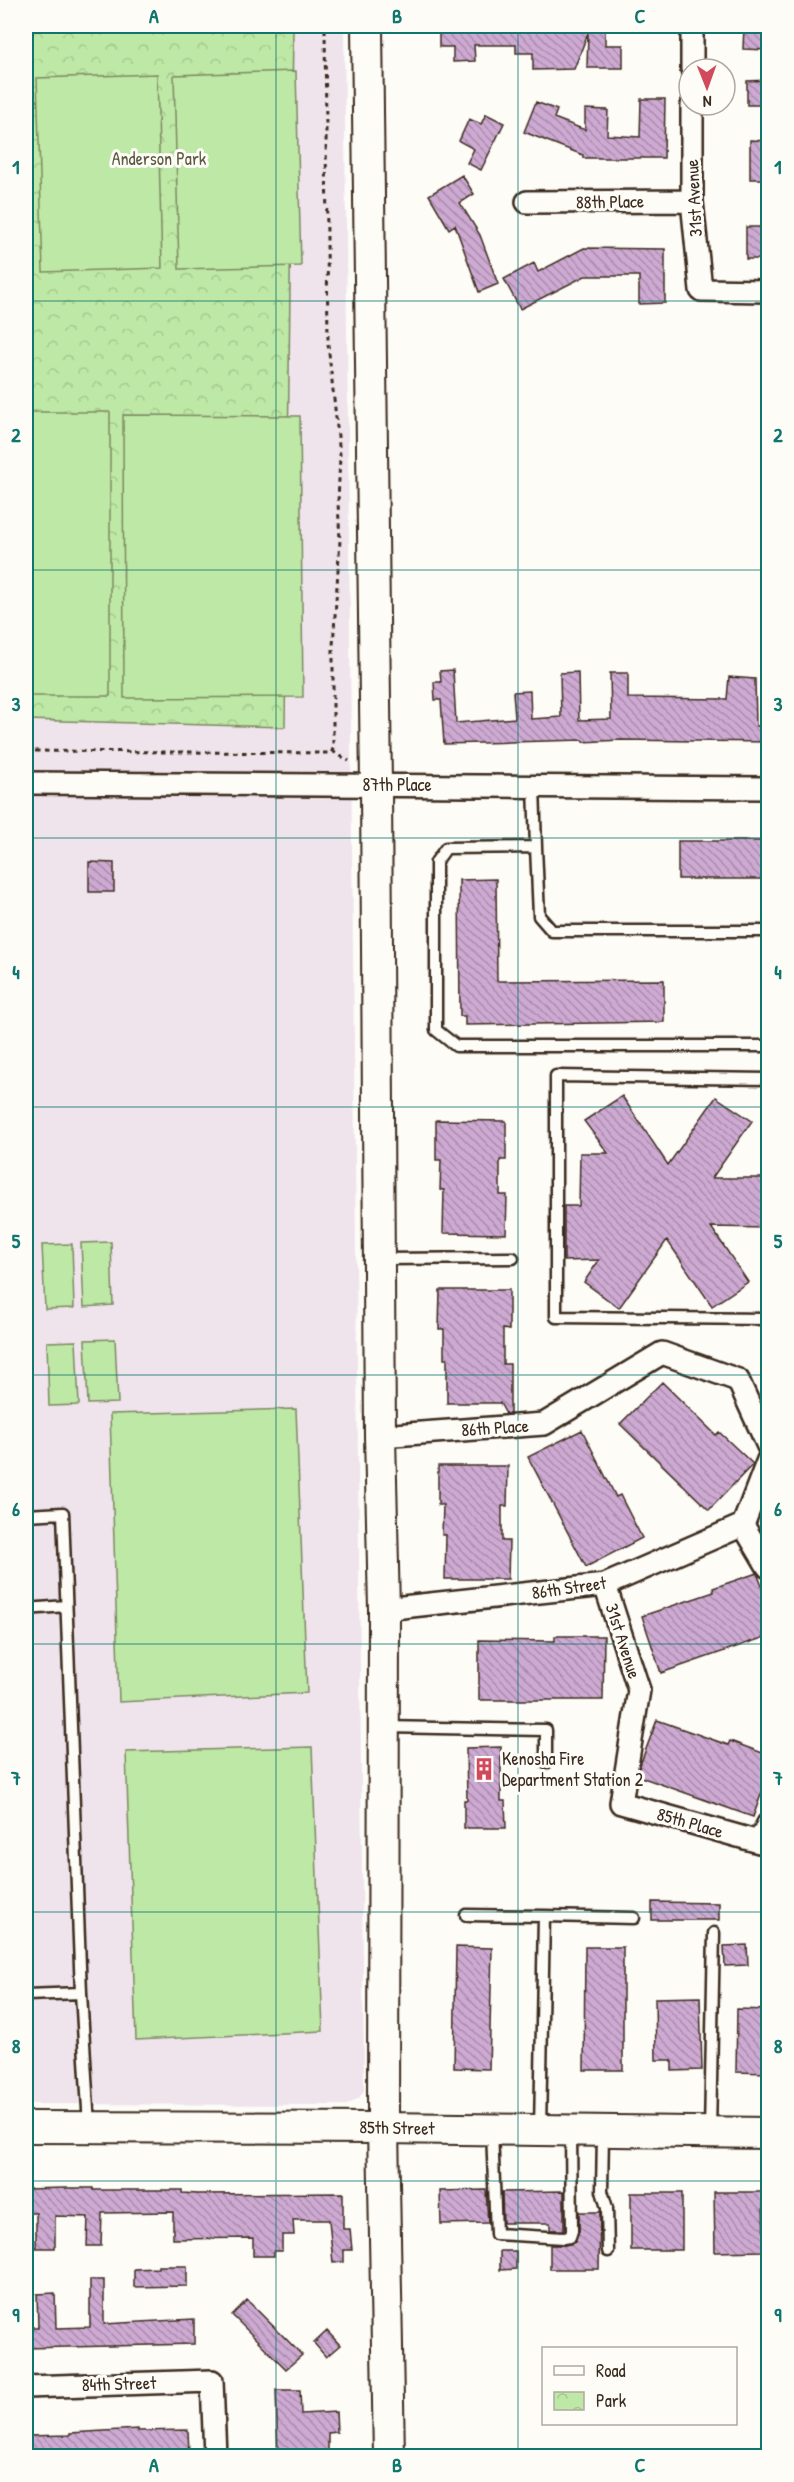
<svg xmlns="http://www.w3.org/2000/svg" width="794" height="2482" font-family="'Patrick Hand',sans-serif">
  <defs>
    <pattern id="park-crowns" width="20" height="18" patternUnits="userSpaceOnUse" patternTransform="scale(1.5)"><rect width="20" height="18" fill="#bee8a5"/><path d="M2 6a3 3 0 1 1 6 0M12 15a3 3 0 1 1 6 0" fill="none" stroke="#a4c78e"/></pattern>
    <pattern id="building-back-hatch" width="6" height="6" patternUnits="userSpaceOnUse" patternTransform="scale(1.5)"><rect width="6" height="6" fill="#ceaad3"/><path d="M-1 5l2 2M0 0l6 6M5-1l2 2" fill="none" stroke="#a88bab"/></pattern>
  </defs>
  <rect width="100%" height="100%" fill="#fdfcf7"/>
  <filter id="ink" filterUnits="userSpaceOnUse"><feTurbulence type="fractalNoise" baseFrequency=".0167" numOctaves="2"/><feDisplacementMap in="SourceGraphic" scale="12" xChannelSelector="R" yChannelSelector="G"/><feConvolveMatrix kernelMatrix="1 2 1 2 8 2 1 2 1" color-interpolation-filters="sRGB"/></filter>
  <g filter="url(#ink)">
    <path fill="#efe3ec" d="M26,26H344L364,2083V2090L359,2098L347,2105L26,2104Z"/>
    <path fill="url(#park-crowns)" stroke="#7c8962" stroke-width="1.5" d="M26,26H293L285,727L26,720Z"/>
    <path fill="#bee8a5" stroke="#7c8962" stroke-width="1.5" d="M296,71L301,266L179,269L174,75Z
      M157,74L162,268L43,272L37,78Z
      M26,412H110V696H26Z
      M123,415L300,416L303,697L124,698Z
      M111,1242L113,1305L84,1307L81,1243Z
      M72,1244L74,1308L45,1309L42,1245Z
      M115,1339L118,1403L88,1404L85,1340Z
      M76,1341L79,1405L49,1406L47,1342Z
      M296,1409L307,1693L119,1702L110,1414Z
      M312,1747L323,2031L136,2040L126,1752Z"/>
    <path fill="url(#building-back-hatch)" stroke="#3b2a1e" stroke-width="1.5" d="M439,26H605V45H623V68H587L588,33L574,69L533,70V53H516V45H474L475,61L453,62V47H439Z
      M744,26H768V50L743,49Z
      M768,80V105H747V81Z
      M641,99H665L664,158H583V155L524,132L536,102L557,110L554,118L585,130V109L608,110L607,135L640,137Z
      M486,114L504,123L481,170L467,163L474,149L459,141L469,119L481,124Z
      M750,140L768,141V179H750Z
      M462,175L474,194L460,203L480,235L498,284L479,292L455,225L449,229L429,195Z
      M746,227H768V255H761V259H746Z
      M584,248L665,249V303L639,304V276H585L520,309L504,279L534,263L538,272Z
      M453,670L456,723L515,718L513,692L530,691L531,719L561,717L560,673L578,672L579,720L611,719L610,673H628V698L727,699L729,677L755,679L756,726H768V742L621,740L583,742V740L444,744L441,700H435L434,682H441L440,671Z
      M678,841H768V879H678Z
      M89,862L114,863V892H89Z
      M496,879L497,981L664,980V1022L465,1025V1016H460L459,880Z
      M622,1096L668,1165L716,1097L752,1121L712,1178H768V1228L711,1227L748,1282L712,1306L667,1240L619,1308L584,1282L599,1260L564,1261V1206H579L580,1153H608L584,1121Z
      M436,1120L506,1121V1160H500V1195H507L506,1234L443,1233L444,1190H440L441,1160H436Z
      M440,1290H509V1330L503,1329V1364H510V1414H506L500,1403H447V1359H444V1329H439Z
      M662,1382L716,1435L719,1432L753,1464L709,1510L620,1424Z
      M582,1430L616,1497L620,1495L642,1538L586,1567L528,1457Z
      M438,1466H508L507,1506H502V1541H509L508,1579H445L446,1535H442L443,1505H438Z
      M757,1573L768,1602V1636L661,1673L642,1616L714,1592L713,1588Z
      M555,1636H604L603,1700H479V1640L555,1641Z
      M657,1720L728,1745L730,1741L768,1755V1775L753,1817L638,1776L640,1765Z
      M501,1747V1801H505L506,1828H464V1800H467L466,1748Z
      M652,1902L719,1903V1920H652Z
      M747,1945L748,1965L725,1966L724,1946Z
      M456,1947L492,1948L489,2069L454,2068Z
      M585,1947H623V2070H584Z
      M700,1997L702,2070L672,2071V2060H656L655,1998Z
      M737,2009L768,2010L767,2073L736,2072Z
      M66,2188H93V2190H182V2193L198,2194L343,2193V2229H350L352,2250H344V2262L333,2263L329,2220H293L294,2235H282V2251H274V2256H253V2238L173,2239V2212L102,2213L101,2246H87L88,2217L55,2216V2248H36V2213H26V2189Z
      M486,2190L488,2223L441,2224L440,2191Z
      M564,2191V2230H550V2223H503L502,2192Z
      M714,2192H763L764,2251L715,2252Z
      M631,2193H682V2250H631Z
      M579,2212H600L599,2269H550V2245H565L575,2242L579,2231Z
      M500,2251H516V2269L500,2270Z
      M158,2266H187V2286L134,2287V2269L158,2268Z
      M90,2280H104V2324L194,2319V2344L26,2348V2327H38L37,2294L55,2293L56,2328L90,2327Z
      M247,2300L302,2355L286,2369L232,2315Z
      M327,2331L340,2345L326,2357L314,2343Z
      M276,2390H300L301,2414L336,2412L337,2432L328,2433V2456L278,2457Z
      M138,2429V2431L188,2430L189,2454L26,2457V2436L70,2435V2433Z"/>
    <g fill="none" stroke-linecap="round" stroke-linejoin="round">
      <g stroke="#3b2a1e" stroke-width="15">
        <path id="lane" d="M534,786L536,847L446,848L436,862V1030L456,1046H768
          M536,847L539,916L552,931H768
          M768,1079L556,1076V1317L768,1319
          M381,1259L513,1258
          M26,1515L63,1513L81,1993L89,2126
          M26,1609L66,1606
          M384,1727L546,1730V1763
          M466,1915L544,1916
          M26,1995L81,1993
          M540,2130L544,1916L634,1918
          M492,2131L496,2234L564,2238L570,2237L572,2231L571,2134
          M710,2132L714,1933
          M603,2134L602,2191L607,2208L608,2251"/>
      </g>
      <g stroke="#3b2a1e" stroke-width="26">
        <path id="street" d="M692,26V69
          M692,105V201L701,290L768,291
          M527,202L692,201
          M26,783L768,788
          M380,1436L544,1424L662,1353L738,1380L768,1446
          M768,1460L743,1525L768,1567
          M605,1585L639,1690L621,1803L759,1842L768,1824
          M384,1609L605,1585L743,1525
          M26,2387L212,2381L215,2456"/>
      </g>
      <g stroke="#3b2a1e" stroke-width="34">
        <path id="secondary" d="M367,26L376,785L380,1436L384,1609L383,2128L389,2456
          M26,2127L383,2128L768,2133"/>
      </g>
      <path stroke="#3b2a1e" stroke-width="3" stroke-dasharray="4.5 4.5" stroke-linecap="butt" d="M26,751L331,753L333,749V646L340,540L338,503L340,455L328,344L325,26
        M332,751L349,761"/>
      <use href="#lane" stroke="#fdfcf7" stroke-width="10"/>
      <use href="#street" stroke="#fdfcf7" stroke-width="21"/>
      <use href="#secondary" stroke="#fdfcf7" stroke-width="30"/>
    </g>
  </g>
  <path fill="none" stroke="#0f766e" stroke-width="1.5" stroke-opacity="0.55" d="M276,26V2456M518,26V2456M26,301H768M26,570H768M26,838H768M26,1107H768M26,1375H768M26,1644H768M26,1912H768M26,2181H768"/>
  <defs>
    <g id="building-bare" transform="scale(1.8)"><path d="M-4-6H4V6H1V3H-1V6H-4ZM-2.5-4.3h1.7v1.8h-1.7ZM.8-4.3h1.7v1.8H.8ZM-2.5-1h1.7V.8h-1.7ZM.8-1h1.7V.8H.8Z" fill="#d1495b" stroke="#fdfcf7" stroke-width="2.5" paint-order="stroke"/></g>
  </defs>
  <g fill-rule="evenodd">
    <use href="#building-bare" x="484" y="1769"/>
  </g>
  <g text-anchor="middle" stroke-width="6" stroke-linejoin="round" paint-order="stroke">
    <g font-size="18" fill="#5c5a40" stroke="#fdfcf7">
      <text x="159" y="165">Anderson Park</text>
    </g>
    <g font-size="18" fill="#3b2a1e" stroke="#fdfcf7">
      <text transform="translate(694 198) rotate(-93)" y="6">31st Avenue</text>
      <text transform="translate(610 202) rotate(-1)" y="6">88th Place</text>
      <text x="397" y="791">87th Place</text>
      <text transform="translate(495 1428) rotate(-4)" y="6">86th Place</text>
      <text transform="translate(569 1588) rotate(-8)" y="6">86th Street</text>
      <text transform="translate(623 1641) rotate(72)" y="6">31st Avenue</text>
      <text transform="translate(690 1823) rotate(16)" y="6">85th Place</text>
      <text transform="translate(397 2128) rotate(1)" y="6">85th Street</text>
      <text transform="translate(119 2384) rotate(-2)" y="6">84th Street</text>
    </g>
    <g font-size="18" fill="#3b2a1e" stroke="#fdfcf7" text-anchor="start">
      <text x="502" y="1765">Kenosha Fire<tspan x="502" dy="21">Department Station 2</tspan></text>
    </g>
  </g>
  <rect width="794" height="2482" fill="none" stroke="#fdfcf7" stroke-width="66"/>
  <rect x="542" y="2347" width="195" height="78" fill="#fdfcf7" stroke="#afa8a0" stroke-width="1.5"/>
  <rect x="554" y="2366" width="30" height="9" fill="#fdfcf7" stroke="#afa8a0" stroke-width="1.5"/>
  <text x="596" y="2377" font-size="18" fill="#3b2a1e">Road</text>
  <rect x="554" y="2392" width="30" height="18" fill="url(#park-crowns)" stroke="#afa8a0" stroke-width="1.5"/>
  <text x="596" y="2407" font-size="18" fill="#3b2a1e">Park</text>
  <g transform="translate(707 87) rotate(179)"><circle r="28" fill="#fdfcf7" stroke="#afa8a0" stroke-width="1.5"/>
  <path d="M0-4.5L10 22L0 15L-10 22Z" fill="#d1495b"/>
  <text y="-9" font-size="16" font-weight="bold" text-anchor="middle" fill="#3b2a1e">N</text>
  </g>
  <rect x="33" y="33" width="728" height="2416" fill="none" stroke="#0f766e" stroke-width="2"/>
  <g font-size="20" text-anchor="middle" font-weight="bold" fill="#0f766e">
    <text x="154" y="23">A</text>
    <text x="397" y="23">B</text>
    <text x="640" y="23">C</text>
    <text x="16" y="174">1</text>
    <text x="778" y="174">1</text>
    <text x="16" y="442">2</text>
    <text x="778" y="442">2</text>
    <text x="16" y="711">3</text>
    <text x="778" y="711">3</text>
    <text x="16" y="979">4</text>
    <text x="778" y="979">4</text>
    <text x="16" y="1248">5</text>
    <text x="778" y="1248">5</text>
    <text x="16" y="1516">6</text>
    <text x="778" y="1516">6</text>
    <text x="16" y="1785">7</text>
    <text x="778" y="1785">7</text>
    <text x="16" y="2053">8</text>
    <text x="778" y="2053">8</text>
    <text x="16" y="2322">9</text>
    <text x="778" y="2322">9</text>
    <text x="154" y="2472">A</text>
    <text x="397" y="2472">B</text>
    <text x="640" y="2472">C</text>
  </g>
</svg>
